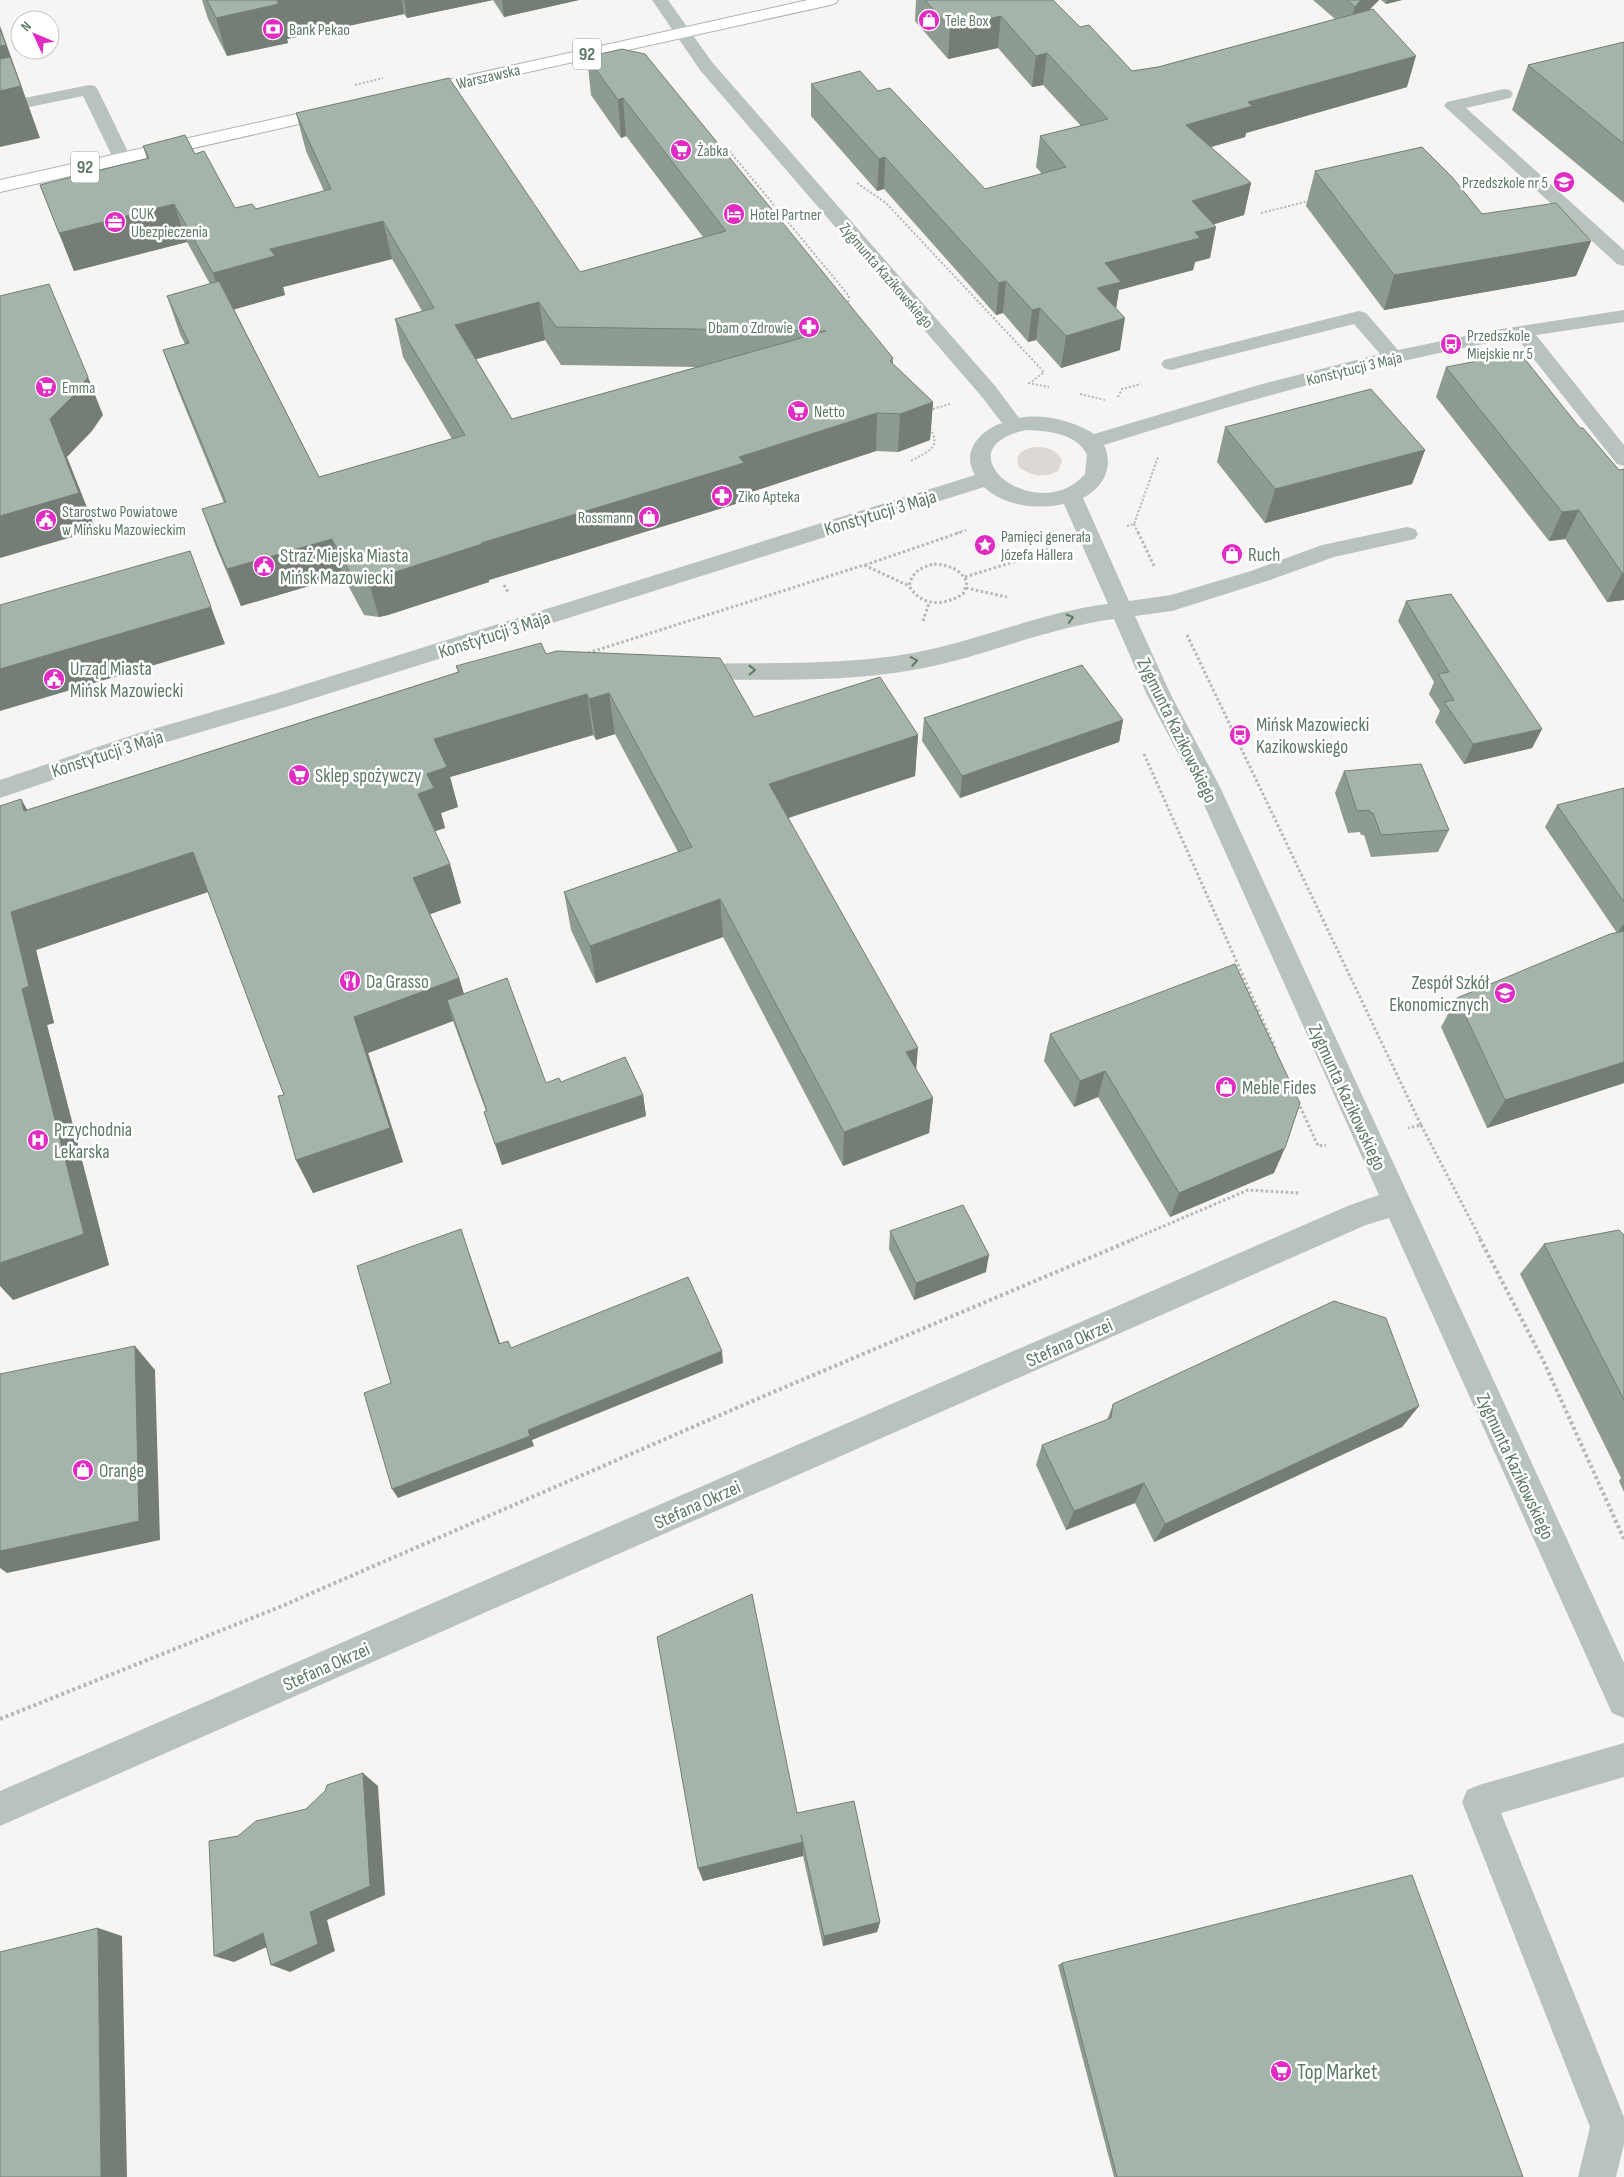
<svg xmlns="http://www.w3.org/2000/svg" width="1624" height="2177" font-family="'Sofia Sans Condensed',sans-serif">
  <rect width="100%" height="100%" fill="#f7f4f4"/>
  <path fill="#dcd8d3" d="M1034,447C1046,447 1057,449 1062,461L1058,471C1045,478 1033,477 1020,468C1013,456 1022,449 1034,447Z"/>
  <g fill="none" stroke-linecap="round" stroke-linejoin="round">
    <g stroke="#abb6af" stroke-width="2">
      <path id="major" d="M808,0H838L836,3L830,5L416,97L410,96L407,92L410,88L416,87Z
        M333,106L339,107L342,111L339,115L0,192V180Z"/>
    </g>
    <path stroke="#b2bab5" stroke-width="2" stroke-dasharray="2 2" stroke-linecap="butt" d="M355,85L383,78
      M727,148L849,296L848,306
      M857,183L886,203L1044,372L1030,383
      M1261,213L1309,201
      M1028,383L1049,387
      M1080,394L1105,400
      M1118,397L1122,389L1141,384
      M929,410L950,404
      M911,461C928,451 943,448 929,427
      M1134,524L1138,533
      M1127,526L1134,524L1158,457
      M957,533L966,530"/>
    <path stroke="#b2bab5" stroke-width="3" stroke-dasharray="2.5 2.5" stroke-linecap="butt" d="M1138,532L1155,568
      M1040,535L1051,547
      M934,564C949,565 960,569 967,582L963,594C944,606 922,607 909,586C912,572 921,567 934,564Z
      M865,565L961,532
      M965,577L1039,554L1053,546
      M504,585L508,592
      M966,588L1007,597
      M923,621L929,603
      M1187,635L1421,1125L1408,1128
      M588,653L864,565L909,586
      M1144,754L1276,1050
      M1298,1102L1318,1146L1326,1145
      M1421,1125L1481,1240
      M1131,1240L1248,1190L1299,1193"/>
    <path stroke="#b2bab5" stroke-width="4" stroke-dasharray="3 3" stroke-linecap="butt" d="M1480,1239L1543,1360L1624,1539
      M0,1719L282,1606L757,1399L1134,1239"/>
    <path fill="#b9c3bd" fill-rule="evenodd" d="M652,0H668L712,62L996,387L1019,418C1042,413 1075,421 1094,434L1262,384L1380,354L1354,324L1171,370L1164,368L1161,364L1164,360L1359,311L1366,313L1398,350L1495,330L1624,310V322L1536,335L1624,445V466L1617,464L1517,338C1376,362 1240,403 1104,445C1114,467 1104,487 1083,498L1129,601L1171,595L1251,571L1322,545L1407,527L1415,529L1418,534L1415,539L1334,557L1267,581L1172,611L1135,616L1171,695L1220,787L1624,1663V1718L1612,1713L1389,1218L1366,1225L0,1826V1791L1350,1205L1379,1195L1196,787L1147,695L1114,619C1045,628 981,658 913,670C840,683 763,679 690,680L682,678L678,672L682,666L690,664C763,662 842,666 913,653C979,641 1041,612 1108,604L1064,504C1038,510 1004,506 984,487L286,707L150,747L0,798V780L136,734L274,694L975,475C961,452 979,431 1002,423L982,397L700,70ZM1026,430C1048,431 1077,433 1087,455L1085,474C1037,529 938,449 1026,430Z
      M89,85L95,86L98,90L131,158L128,162L122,163L116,162L113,158L83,96L0,113V103Z
      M1504,89L1510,90L1513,94L1510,98L1466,108L1624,250V266L1617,264L1444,106L1447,102Z
      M1624,1743V1777L1501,1813L1624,2117V2144L1616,2177H1578L1590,2127L1462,1802L1467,1790L1479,1785Z"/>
    <use href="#major" fill="#fff" fill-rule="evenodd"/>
  </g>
  <path fill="#8e9b92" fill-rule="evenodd" d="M202,0H579L504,17L493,0L407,18L404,14L287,39L288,43L227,56L208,19Z
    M916,0H1053L1080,27L1132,71L1158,67L1335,19L1313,0H1379L1370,9L1407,87L1246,133L1245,137L1211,147L1251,183L1244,215L1214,224L1210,258L1195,262L1193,270L1119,290L1116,309L1120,350L1061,368L1036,340L1028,342L1003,313L996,315L884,189L877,191L811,116V84L878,91L985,189L1042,174L1036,167L1040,136L1081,126L1043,85L1032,87L998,48L948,59L915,21Z
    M1381,0H1402L1386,4Z
    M1624,42V203L1512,110L1528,65Z
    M587,57L893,358V364L933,402L930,440L898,452L876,451L745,494V501L489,580V582L388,615L379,617L364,615L343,576L241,606L216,547L202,509L224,503L177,388L163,350L185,344L180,334L167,296L210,284L187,242L74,271L40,185L147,159L143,146L195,154L235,208L256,209L324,191L306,151L296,113L580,272L703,237L626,136L621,138L591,95ZM392,259L422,311L395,319L403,357L452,439L319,477L234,309L285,295L283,287ZM545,340L561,365L697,367L512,419L476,359Z
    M1315,171L1591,241L1576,276L1384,310L1306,206Z
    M1446,367L1580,428L1619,470L1624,600L1607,602L1565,539L1549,541L1436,397Z
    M1225,427L1425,450L1412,484L1265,523L1217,462Z
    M1406,601L1542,729L1532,748L1464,764L1435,722L1440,711L1429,694L1434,682L1398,621Z
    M546,654L754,717L918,735L915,776L788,818L916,1070L933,1098L929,1133L843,1166L723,937L596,983L571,930L564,892L678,852L615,734L596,740L593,735L450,777L458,807L441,813L445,828L435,831L450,864L461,903L430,914L459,978L464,994L546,1083L561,1082L643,1095L646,1116L502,1165L484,1112L486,1111L453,1021L368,1053L403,1162L313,1193L296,1160L284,1095L208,892L36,950L54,1023L47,1025L109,1265L13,1300L21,799L27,810L458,672L456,666Z
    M924,718L1123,720L1119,742L960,798L922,741Z
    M1344,771L1449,830L1438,852L1371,857L1364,835H1361L1360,832L1348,833L1335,793Z
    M1624,788V1083L1487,1128L1441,1027L1457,998L1617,933L1545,827L1557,805Z
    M1050,1034L1274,1173L1170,1217L1098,1097L1074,1107L1044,1061Z
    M890,1231L986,1272L914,1300L889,1249Z
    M1624,1235V1492L1619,1481L1621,1478L1520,1274L1544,1244Z
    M1113,1404L1419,1406L1402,1427L1154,1542L1135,1503L1066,1530L1036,1465L1042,1445L1107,1420Z
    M797,1813L880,1922L877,1932L823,1946L803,1856L703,1881Z
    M1062,1963L1523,2177H1114L1058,1965Z"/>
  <path fill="#747e77" d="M280,0H402L404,14L287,39L288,43L227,56L216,18Z
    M404,0H493L407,18Z
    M502,0H579L504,17Z
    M1361,0H1379L1348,31L1355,7Z
    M1387,0H1402L1386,4Z
    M1001,16L998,48L948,59L950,28Z
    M0,26L40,138L0,147Z
    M1047,53L1043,85L1032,87L1036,56Z
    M1416,56L1407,87L1246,133L1245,137L1180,156L1186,125L1248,102Z
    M623,98L626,136L621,138L618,100Z
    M885,157L884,189L877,191L879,159Z
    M1251,183L1244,215L1186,233L1192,201Z
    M174,204L187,242L74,271L59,233Z
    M383,221L392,259L283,287L285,295L225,312L213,273L270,249Z
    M1216,227L1210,258L1195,262L1193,270L1119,290L1115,314L1097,288L1105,263L1195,232Z
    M1591,241L1576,276L1384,310L1394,275Z
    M1006,281L1003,313L996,315L999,283Z
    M539,302L545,340L462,363L455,325Z
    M1040,308L1036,340L1028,342L1032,310Z
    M1125,318L1120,350L1061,368L1066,336Z
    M88,377L103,415L92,431L67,457L96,530L0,558V516L50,419Z
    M933,402L930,440L898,452L900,414Z
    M877,413L876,451L745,494V501L489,580V582L388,615L379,617L368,580L739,457Z
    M1425,450L1412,484L1265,523L1275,489Z
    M1579,510L1565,539L1549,541L1562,512Z
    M332,539L343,576L241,606L227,569Z
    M190,551L225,644L0,711V669Z
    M1622,573H1624V600L1607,602Z
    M609,693L615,734L596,740L589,699Z
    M587,694L593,735L450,777L458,807L441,813L445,828L429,833L418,794L427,774L434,739Z
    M1123,720L1119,742L960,798L962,776Z
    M1542,729L1532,748L1464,764L1473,744Z
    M918,735L915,776L770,824L769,784Z
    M21,799L44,839L24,811Z
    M193,852L211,891L36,950L54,1023L47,1025L109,1265L13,1300L0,1286V1263L22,989L11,912Z
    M450,864L461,903L425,916L413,878Z
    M720,899L723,937L596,983L590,946Z
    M1624,923V932L1617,934Z
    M459,978L470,1014L447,1000L453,1021L368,1053L403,1162L313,1193L296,1160L354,1017Z
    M918,1048L915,1084L906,1052Z
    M1624,1062V1083L1487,1128L1505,1100Z
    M1105,1071L1098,1097L1074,1107L1080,1081Z
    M643,1095L646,1116L502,1165L495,1144Z
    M933,1098L929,1133L843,1166L844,1132Z
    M1285,1148L1274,1173L1170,1217L1179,1193Z
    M461,1229L465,1241L504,1355L499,1344Z
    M989,1255L986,1272L914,1300L916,1283Z
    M135,1346L155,1370L160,1540L7,1573L0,1568V1551Z
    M722,1351L723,1363L532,1440L534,1446L398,1498L392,1489L528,1430Z
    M1419,1406L1402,1427L1154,1542L1165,1524Z
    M1144,1483L1135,1503L1066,1530L1074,1511Z
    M363,1773L378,1786L385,1895L327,1920L335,1951L290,1972L271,1965Z
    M803,1842V1856L703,1881L698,1868Z
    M880,1922L877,1932L823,1946L824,1936Z
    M98,1928L122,1936L127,2177H101Z
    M263,1933L282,1940L234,1962L214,1956Z"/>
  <path fill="#a5b4aa" stroke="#747e77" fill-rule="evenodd" d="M207,0H280L277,1L279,4L216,18Z
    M925,0H1053L1080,27L1089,25L1132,71L1158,67L1373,9L1416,56L1248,102L1252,106L1186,125L1251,183L1192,201L1216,227L1195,232L1200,238L1105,263L1121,282L1097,288L1125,318L1066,336L1040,308L1032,310L1006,281L999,283L885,157L879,159L811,84L860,71L878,91L890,88L985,189L1066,167L1040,136L1108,119L1047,53L1036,56L1001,16L950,28Z
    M1347,0H1361L1355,7Z
    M0,29L6,45L0,46Z
    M1624,42V144L1528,65Z
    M622,49L645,54L893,358L890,361L933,402L900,414L877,413L739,457L744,463L481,543L482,544L377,578L368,580L353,578L332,539L227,569L202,509L226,502L163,350L189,343L167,296L219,281L319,477L465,435L395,319L434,308L383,221L270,249L275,256L213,273L174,204L59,233L40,185L149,158L143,146L185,135L195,154L204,151L235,208L252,204L256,209L331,189L296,113L449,78L580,272L726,231L623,98L618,100L587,57ZM539,302L556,327L826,331L512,419L455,325Z
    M10,57L21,86L0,91V59Z
    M1422,147L1452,177L1482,214L1556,203L1591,241L1394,275L1315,171Z
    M49,284L88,377L76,393L50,419L79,493L0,516V296Z
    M1520,353L1580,428H1583L1619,470L1624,469V573H1622L1579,510L1562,512L1446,367Z
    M1371,389L1425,450L1275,489L1225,427Z
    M190,551L211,607L0,669V605Z
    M1451,594L1542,729L1473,744L1444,702L1454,700L1438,674L1449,672L1406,601Z
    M541,643L546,654L557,651L720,658L754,717L880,677L918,735L769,784L918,1048L906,1052L933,1098L844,1132L720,899L590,946L564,892L692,847L609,693L589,699L587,694L434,739L447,767L427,774L434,788L418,794L450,864L413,878L459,978L354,1017L390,1128L296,1160L278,1096L284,1095L193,852L11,912L29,986L22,989L84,1234L0,1263V806L21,799L24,811L459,672L456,666Z
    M1082,665L1123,720L962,776L924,718Z
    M1421,764L1449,830L1381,835L1373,813H1370L1369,810L1357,811L1344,771Z
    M1624,788V902L1557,805Z
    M1624,931V1062L1505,1100L1457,998L1610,934Z
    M1235,964L1300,1103L1285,1148L1179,1193L1105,1071L1080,1081L1050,1034Z
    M507,978L546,1083L559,1078L561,1082L625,1057L643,1095L495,1144L484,1112L487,1111L447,1000Z
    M963,1205L989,1255L916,1283L890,1231Z
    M461,1229L499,1344L508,1341L511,1348L688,1277L722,1351L528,1430L530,1436L392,1489L364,1393L391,1383L357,1266Z
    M1619,1230L1624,1235V1400L1544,1244Z
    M1334,1301L1386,1318L1419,1406L1165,1524L1144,1483L1074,1511L1042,1445L1111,1418L1113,1404Z
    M135,1346L139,1521L0,1551V1374Z
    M752,1594L797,1813L854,1801L880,1922L824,1936L801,1835L803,1842L698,1868L657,1637Z
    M363,1773L370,1886L310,1912L318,1944L271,1965L263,1933L214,1956L209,1841L238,1836L256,1821L306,1809L325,1791L327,1785Z
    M1412,1875L1523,2177H1117L1062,1963Z
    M98,1928L101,2177H0V1952Z"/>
  <defs><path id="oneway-chevron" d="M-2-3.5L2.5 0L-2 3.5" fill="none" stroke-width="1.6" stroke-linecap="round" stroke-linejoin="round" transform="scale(1.25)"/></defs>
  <g stroke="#5e7968">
    <use href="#oneway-chevron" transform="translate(1070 618) rotate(-16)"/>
    <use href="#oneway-chevron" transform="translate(914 661) rotate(-10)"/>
    <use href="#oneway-chevron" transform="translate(752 670) rotate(-1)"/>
  </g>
  <defs>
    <g id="shop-disc" transform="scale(1.125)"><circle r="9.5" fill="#e12bc2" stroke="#fff"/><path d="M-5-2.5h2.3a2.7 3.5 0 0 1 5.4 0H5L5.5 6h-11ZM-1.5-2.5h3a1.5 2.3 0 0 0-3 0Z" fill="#fff"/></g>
    <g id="bank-disc" transform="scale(1.125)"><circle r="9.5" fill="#e12bc2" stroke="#fff"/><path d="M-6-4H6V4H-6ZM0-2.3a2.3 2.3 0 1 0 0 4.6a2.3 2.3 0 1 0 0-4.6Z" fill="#fff"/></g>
    <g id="supermarket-disc" transform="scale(1.125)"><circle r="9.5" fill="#e12bc2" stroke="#fff"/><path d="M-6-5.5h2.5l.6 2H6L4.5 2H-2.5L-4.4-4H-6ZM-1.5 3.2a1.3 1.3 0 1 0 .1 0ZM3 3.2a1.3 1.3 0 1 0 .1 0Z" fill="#fff"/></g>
    <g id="school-disc" transform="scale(1.125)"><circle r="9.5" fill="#e12bc2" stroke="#fff"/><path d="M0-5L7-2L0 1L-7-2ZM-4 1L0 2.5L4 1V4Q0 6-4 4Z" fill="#fff"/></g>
    <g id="hotel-disc" transform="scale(1.125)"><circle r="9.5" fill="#e12bc2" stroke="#fff"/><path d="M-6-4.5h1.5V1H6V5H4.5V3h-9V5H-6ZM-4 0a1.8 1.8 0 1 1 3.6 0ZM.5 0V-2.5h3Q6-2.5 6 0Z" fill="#fff"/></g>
    <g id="office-disc" transform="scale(1.125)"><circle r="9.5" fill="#e12bc2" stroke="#fff"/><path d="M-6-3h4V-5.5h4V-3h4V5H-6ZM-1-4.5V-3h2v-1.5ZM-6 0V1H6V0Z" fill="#fff"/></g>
    <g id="pharmacy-disc" transform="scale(1.125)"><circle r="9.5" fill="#e12bc2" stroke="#fff"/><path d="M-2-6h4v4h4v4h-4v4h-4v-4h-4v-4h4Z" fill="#fff"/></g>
    <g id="bus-disc" transform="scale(1.125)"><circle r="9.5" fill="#e12bc2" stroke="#fff"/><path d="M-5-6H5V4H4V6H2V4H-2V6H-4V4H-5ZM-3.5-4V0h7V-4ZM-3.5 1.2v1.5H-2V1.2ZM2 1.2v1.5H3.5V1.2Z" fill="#fff"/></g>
    <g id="civic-disc" transform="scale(1.125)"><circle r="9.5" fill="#e12bc2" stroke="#fff"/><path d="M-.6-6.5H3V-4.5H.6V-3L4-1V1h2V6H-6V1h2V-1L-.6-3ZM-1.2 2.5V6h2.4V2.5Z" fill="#fff"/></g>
    <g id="sight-disc" transform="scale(1.125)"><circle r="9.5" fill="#e12bc2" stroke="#fff"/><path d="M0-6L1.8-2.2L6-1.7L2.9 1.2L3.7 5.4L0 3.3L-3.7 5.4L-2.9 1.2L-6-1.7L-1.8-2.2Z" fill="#fff"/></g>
    <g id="restaurant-disc" transform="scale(1.125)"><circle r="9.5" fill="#e12bc2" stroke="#fff"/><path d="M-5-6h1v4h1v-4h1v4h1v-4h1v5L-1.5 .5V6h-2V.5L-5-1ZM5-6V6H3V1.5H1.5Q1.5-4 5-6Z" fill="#fff"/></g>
    <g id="hospital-disc" transform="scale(1.125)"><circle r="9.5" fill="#e12bc2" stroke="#fff"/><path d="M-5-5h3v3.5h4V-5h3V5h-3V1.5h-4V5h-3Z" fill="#fff"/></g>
  </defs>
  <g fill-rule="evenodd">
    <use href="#shop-disc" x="929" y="20"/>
    <use href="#bank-disc" x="273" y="29"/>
    <use href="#supermarket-disc" x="681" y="150"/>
    <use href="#school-disc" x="1564" y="182"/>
    <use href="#hotel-disc" x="734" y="214"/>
    <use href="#office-disc" x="115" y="222"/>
    <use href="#pharmacy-disc" x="809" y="327"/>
    <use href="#bus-disc" x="1451" y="344"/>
    <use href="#supermarket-disc" x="46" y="387"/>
    <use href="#supermarket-disc" x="798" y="411"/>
    <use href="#pharmacy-disc" x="722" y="496"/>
    <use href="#shop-disc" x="649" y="517"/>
    <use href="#civic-disc" x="46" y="520"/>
    <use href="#sight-disc" x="985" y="545"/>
    <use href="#shop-disc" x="1232" y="554"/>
    <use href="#civic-disc" x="264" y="566"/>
    <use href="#civic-disc" x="54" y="679"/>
    <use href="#bus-disc" x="1240" y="735"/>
    <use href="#supermarket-disc" x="299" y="775"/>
    <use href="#restaurant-disc" x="350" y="981"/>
    <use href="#school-disc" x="1505" y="993"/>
    <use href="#shop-disc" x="1226" y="1087"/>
    <use href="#hospital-disc" x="38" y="1140"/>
    <use href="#shop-disc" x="83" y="1470"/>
    <use href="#supermarket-disc" x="1281" y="2071"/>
  </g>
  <g text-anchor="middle" stroke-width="5" stroke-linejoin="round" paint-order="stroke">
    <g font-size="16" fill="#5e7968" stroke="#fff" text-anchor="start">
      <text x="945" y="26">Tele Box</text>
      <text x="289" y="35">Bank Pekao</text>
      <text x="697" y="156">Żabka</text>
      <text x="1548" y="188" text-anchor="end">Przedszkole nr 5</text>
      <text x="131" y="219">CUK<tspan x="131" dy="18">Ubezpieczenia</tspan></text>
      <text x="750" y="220">Hotel Partner</text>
      <text x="793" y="333" text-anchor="end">Dbam o Zdrowie</text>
      <text x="1467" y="341">Przedszkole<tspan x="1467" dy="18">Miejskie nr 5</tspan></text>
      <text x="62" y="393">Emma</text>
      <text x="814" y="417">Netto</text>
      <text x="738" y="502">Ziko Apteka</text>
      <text x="62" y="517">Starostwo Powiatowe<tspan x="62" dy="18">w Mińsku Mazowieckim</tspan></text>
      <text x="633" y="523" text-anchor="end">Rossmann</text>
      <text x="1001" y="542">Pamięci generała<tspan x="1001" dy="18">Józefa Hallera</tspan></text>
    </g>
    <g font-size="16" fill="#5e7968" stroke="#fff">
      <text transform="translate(488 76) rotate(-13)" y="6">Warszawska</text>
      <text transform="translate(887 275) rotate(49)" y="6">Zygmunta Kazikowskiego</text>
      <text transform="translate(1354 368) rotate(-14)" y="6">Konstytucji 3 Maja</text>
    </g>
    <g fill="#fff" stroke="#8ea195" stroke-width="1">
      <rect x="573" y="38.5" width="28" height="31" rx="4"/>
      <rect x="71" y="151.5" width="28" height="31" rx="4"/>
    </g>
    <g font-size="18" font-weight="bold" fill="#5e7968">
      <text x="587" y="60">92</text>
      <text x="85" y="173">92</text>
    </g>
    <g font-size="19" fill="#5e7968" stroke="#fff">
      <text transform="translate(880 512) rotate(-17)" y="7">Konstytucji 3 Maja</text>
      <text transform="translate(494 634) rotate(-18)" y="7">Konstytucji 3 Maja</text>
      <text transform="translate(1178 730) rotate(64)" y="7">Zygmunta Kazikowskiego</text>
      <text transform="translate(107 753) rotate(-18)" y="7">Konstytucji 3 Maja</text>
      <text transform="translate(1348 1097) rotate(65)" y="7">Zygmunta Kazikowskiego</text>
      <text transform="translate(1069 1342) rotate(-24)" y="7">Stefana Okrzei</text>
      <text transform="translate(1516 1466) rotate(65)" y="7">Zygmunta Kazikowskiego</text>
      <text transform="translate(697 1504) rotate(-24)" y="7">Stefana Okrzei</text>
      <text transform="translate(326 1666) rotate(-24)" y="7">Stefana Okrzei</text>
    </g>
    <g font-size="19" fill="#5e7968" stroke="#fff" text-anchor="start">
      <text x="1248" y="561">Ruch</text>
      <text x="280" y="562">Straż Miejska Miasta<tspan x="280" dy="22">Mińsk Mazowiecki</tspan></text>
      <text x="70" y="675">Urząd Miasta<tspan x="70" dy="22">Mińsk Mazowiecki</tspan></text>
      <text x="1256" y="731">Mińsk Mazowiecki<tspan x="1256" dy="22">Kazikowskiego</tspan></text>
      <text x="315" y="782">Sklep spożywczy</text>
      <text x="366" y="988">Da Grasso</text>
      <text x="1489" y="989" text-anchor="end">Zespół Szkół<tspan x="1489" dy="22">Ekonomicznych</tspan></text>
      <text x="1242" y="1094">Meble Fides</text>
      <text x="54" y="1136">Przychodnia<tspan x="54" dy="22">Lekarska</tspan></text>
      <text x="99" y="1477">Orange</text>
    </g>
    <g font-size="22" fill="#5e7968" stroke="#fff" text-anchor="start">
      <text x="1297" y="2079">Top Market</text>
    </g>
  </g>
  <g transform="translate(35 35) rotate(314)"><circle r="24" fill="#ffffff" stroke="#bfc9c3"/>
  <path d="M0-4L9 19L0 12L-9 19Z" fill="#e12bc2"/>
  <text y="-8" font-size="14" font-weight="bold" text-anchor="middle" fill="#5e7968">N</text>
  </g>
</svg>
